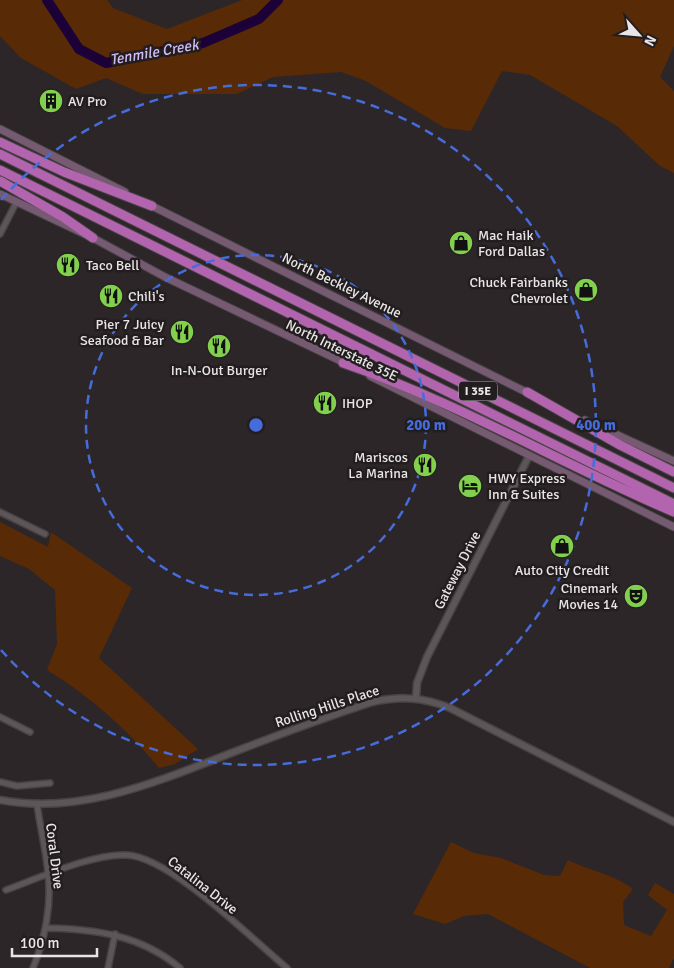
<svg xmlns="http://www.w3.org/2000/svg" width="674" height="968" font-family="Signika,sans-serif">
  <rect width="100%" height="100%" fill="#2c2628"/>
  <path fill="#592a06" d="M0,0H107L113,8L167,29L242,0H674V46L660,77L674,91V173L660,166L617,126L530,75L502,71L471,131L445,128L366,81L341,72L273,77L237,94H143L106,78L76,89L21,58L0,36Z
    M0,522L48,547L51,532L132,588L99,658L198,749L175,764L159,768C127,729 90,696 47,670L57,644L55,590L29,569L0,556Z
    M451,842L474,853L501,858L544,875L560,876L568,860C589,871 614,874 633,889L623,902L624,925L651,936L667,910L648,895L655,883L674,894V958L669,968H590L488,914L464,916L445,924L413,914Z"/>
  <g fill="none" stroke-linecap="round" stroke-linejoin="round">
    <path stroke="#1c0038" stroke-width="10" d="M47,0L79,49L106,63L203,43L259,19L278,0"/>
    <g stroke="#474244" stroke-width="8">
      <path id="minor" d="M0,234L16,203
        M0,512L45,534
        M0,717L30,732
        M0,782L17,786L50,783
        M6,890C39,878 93,853 127,855C170,857 252,939 287,968
        M46,928C95,929 141,935 180,968
        M33,968C45,939 52,904 48,873C46,850 40,827 37,804
        M108,968L115,934"/>
    </g>
    <g stroke="#474244" stroke-width="9">
      <path id="tertiary" d="M416,698L417,683L427,657L529,456
        M0,800C83,816 163,779 239,750C283,733 327,717 372,702C400,696 423,697 450,708L674,822"/>
    </g>
    <g stroke="#474244" stroke-width="9">
      <path id="secondary" d="M0,129L125,192
        M0,194L93,238L165,277L347,364
        M148,204L530,394
        M370,376L674,527
        M585,420L674,461"/>
    </g>
    <g stroke="#474244" stroke-width="11">
      <path id="motorway" d="M0,142L64,172L152,206
        M0,154L674,488
        M0,170L674,504
        M0,181L63,217L93,238
        M343,363C458,402 563,465 674,512
        M527,392L620,445L674,472"/>
    </g>
    <use href="#minor" stroke="#5d5658" stroke-width="5"/>
    <use href="#tertiary" stroke="#5d5658" stroke-width="6"/>
    <use href="#secondary" stroke="#765a72" stroke-width="7"/>
    <use href="#motorway" stroke="#b265ae" stroke-width="9"/>
  </g>
  <g fill="none" stroke="#466cdb" stroke-width="2.5" stroke-dasharray="9 6">
    <circle cx="256" cy="425" r="170"/>
    <path d="M1 200A340 340 0 1 1 1 650"/>
  </g>
  <defs>
    <g id="building-disc" transform="scale(1.25)"><circle r="9.5" fill="#83d04e" stroke="#221d1e"/><path d="M-4-6H4V6H1V3H-1V6H-4ZM-2.5-4.3h1.7v1.8h-1.7ZM.8-4.3h1.7v1.8H.8ZM-2.5-1h1.7V.8h-1.7ZM.8-1h1.7V.8H.8Z" fill="#111"/></g>
    <g id="shop-disc" transform="scale(1.25)"><circle r="9.5" fill="#83d04e" stroke="#221d1e"/><path d="M-5-2.5h2.3a2.7 3.5 0 0 1 5.4 0H5L5.5 6h-11ZM-1.5-2.5h3a1.5 2.3 0 0 0-3 0Z" fill="#111"/></g>
    <g id="restaurant-disc" transform="scale(1.25)"><circle r="9.5" fill="#83d04e" stroke="#221d1e"/><path d="M-5-6h1v4h1v-4h1v4h1v-4h1v5L-1.5 .5V6h-2V.5L-5-1ZM5-6V6H3V1.5H1.5Q1.5-4 5-6Z" fill="#111"/></g>
    <g id="hotel-disc" transform="scale(1.25)"><circle r="9.5" fill="#83d04e" stroke="#221d1e"/><path d="M-6-4.5h1.5V1H6V5H4.5V3h-9V5H-6ZM-4 0a1.8 1.8 0 1 1 3.6 0ZM.5 0V-2.5h3Q6-2.5 6 0Z" fill="#111"/></g>
    <g id="theatre-disc" transform="scale(1.25)"><circle r="9.5" fill="#83d04e" stroke="#221d1e"/><path d="M-5-5.5Q0-4 5-5.5V0Q5 5 0 6Q-5 5-5 0ZM-3.3-2.5H-1v1.5H-3.3ZM1-2.5H3.3v1.5H1ZM-2.8 1Q0 5.5 2.8 1Z" fill="#111"/></g>
  </defs>
  <g fill-rule="evenodd">
    <use href="#building-disc" x="51" y="101"/>
    <use href="#shop-disc" x="461" y="243"/>
    <use href="#restaurant-disc" x="68" y="265"/>
    <use href="#shop-disc" x="586" y="290"/>
    <use href="#restaurant-disc" x="111" y="296"/>
    <use href="#restaurant-disc" x="182" y="332"/>
    <use href="#restaurant-disc" x="219" y="346"/>
    <use href="#restaurant-disc" x="325" y="403"/>
    <use href="#restaurant-disc" x="425" y="465"/>
    <use href="#hotel-disc" x="470" y="486"/>
    <use href="#shop-disc" x="562" y="546"/>
    <use href="#theatre-disc" x="636" y="596"/>
  </g>
  <g text-anchor="middle" stroke-width="5" stroke-linejoin="round" paint-order="stroke">
    <rect fill="#221d1e" stroke="#ada9aa" stroke-width="1" x="459" y="381.5" width="38" height="19" rx="4"/>
    <g font-size="12" font-weight="bold" fill="#e9e5e6">
      <text x="478" y="395">I 35E</text>
    </g>
    <g font-size="14" fill="#e9e5e6" stroke="#221d1e" text-anchor="start">
      <text x="68" y="106">AV Pro</text>
      <text x="478" y="240">Mac Haik<tspan x="478" dy="16">Ford Dallas</tspan></text>
      <text x="86" y="270">Taco Bell</text>
      <text x="568" y="287" text-anchor="end">Chuck Fairbanks<tspan x="568" dy="16">Chevrolet</tspan></text>
      <text x="128" y="301">Chili's</text>
      <text x="164" y="329" text-anchor="end">Pier 7 Juicy<tspan x="164" dy="16">Seafood &amp; Bar</tspan></text>
      <text x="219" y="375" text-anchor="middle">In-N-Out Burger</text>
      <text x="342" y="408">IHOP</text>
      <text x="408" y="462" text-anchor="end">Mariscos<tspan x="408" dy="16">La Marina</tspan></text>
      <text x="488" y="483">HWY Express<tspan x="488" dy="16">Inn &amp; Suites</tspan></text>
      <text x="562" y="575" text-anchor="middle">Auto City Credit</text>
      <text x="618" y="593" text-anchor="end">Cinemark<tspan x="618" dy="16">Movies 14</tspan></text>
    </g>
    <g font-size="14" fill="#e9e5e6" stroke="#221d1e">
      <text transform="translate(342 285) rotate(26)" y="5">North Beckley Avenue</text>
      <text transform="translate(342 350) rotate(26)" y="5">North Interstate 35E</text>
      <text transform="translate(457 570) rotate(-63)" y="5">Gateway Drive</text>
      <text transform="translate(327 706) rotate(-18)" y="5">Rolling Hills Place</text>
      <text transform="translate(55 856) rotate(83)" y="5">Coral Drive</text>
      <text transform="translate(203 885) rotate(38)" y="5">Catalina Drive</text>
    </g>
    <g font-size="15" font-style="italic" fill="#d1bdf4" stroke="#221d1e">
      <text transform="translate(154 52) rotate(-10)" y="5">Tenmile Creek</text>
    </g>
  </g>
  <circle cx="256" cy="425" r="8" fill="#466cdb" stroke="#221d1e" stroke-width="2.5"/>
  <g font-size="15" text-anchor="middle" font-weight="bold" fill="#466cdb" stroke="#221d1e" stroke-width="5" stroke-linejoin="round" paint-order="stroke">
    <text x="426" y="430">200 m</text>
    <text x="596" y="430">400 m</text>
  </g>
  <g transform="translate(639 35) rotate(117)" stroke="#221d1e" stroke-width="4" paint-order="stroke">
  <path d="M0-4L9 19L0 12L-9 19Z" fill="#e9e5e6"/>
  <text y="-8" font-size="14" font-weight="bold" text-anchor="middle" fill="#e9e5e6">N</text>
  </g>
  <path d="M12 948v8h85v-8" fill="none" stroke="#e9e5e6" stroke-width="2.5"/>
  <text x="20" y="948" font-size="15" fill="#e9e5e6" stroke="#221d1e" stroke-width="4" paint-order="stroke">100 m</text>
</svg>
